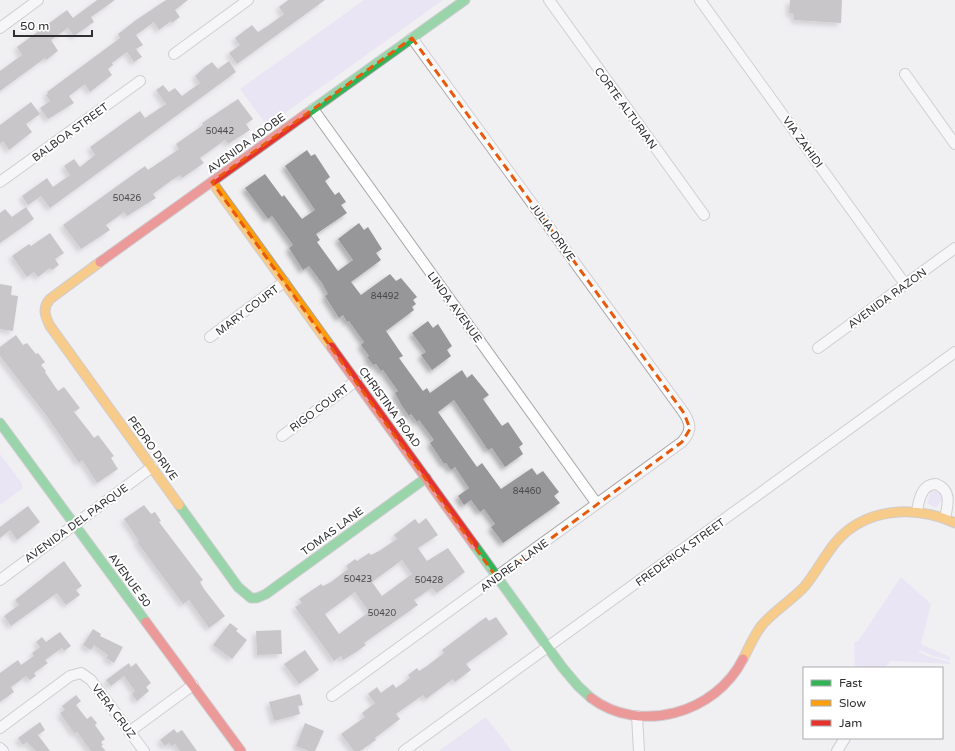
<svg xmlns="http://www.w3.org/2000/svg" width="955" height="751" font-family="'Varela Round',sans-serif">
  <defs>
    <filter id="shadow"><feDropShadow dx="-3.5" dy="3.5" stdDeviation="2" flood-color="#0004"/></filter>
  </defs>
  <rect width="100%" height="100%" fill="#f0eff2"/>
  <path fill="#e2daf8" d="M364,0H443L267,126L240,89Z
    M0,454L21,482L23,488L0,505Z
    M934,490H938L943,495L942,500L936,508L927,503L931,491Z
    M901,577L931,604L921,644L950,657V660L933,656L919,650V652L927,656L950,662V664L890,661L885,668H855L854,643L859,640Z
    M486,717L512,751H439L440,750Z"/>
  <path fill="#979698" fill-rule="evenodd" filter="url(#shadow)" d="M97,0H115L91,17L94,22L74,36L68,28L51,40L58,51L46,60L45,58L0,91V71L22,55L17,47L67,10L73,18Z
    M166,0H188L175,10L180,17L172,23L171,21L159,30L154,22L136,35L143,45L136,49L142,57L134,62L127,52L112,63L113,65L108,69L112,75L90,92L85,84L69,96L74,103L48,119L40,108L50,101L46,95L48,94L47,92L120,38L118,34L136,20Z
    M288,0H325L237,64L229,53L240,45L235,38L252,25L258,32L269,25L284,14L279,7Z
    M790,0H842L841,23L794,20V14L789,13Z
    M229,61L236,72L50,208L41,196L28,205L22,196L47,178L53,187L70,175L64,166L74,159L80,167L95,155L90,147L140,111L145,118L166,104L156,90L163,85L169,92L175,88L182,96L200,83L195,76L205,67L212,62L218,69Z
    M238,99L253,119L246,124L250,130L228,144L225,140L218,145L200,158L204,163L182,178L180,175L172,180L153,194L156,198L127,216L124,212L106,225L110,230L81,249L63,225L145,166L148,170L179,149L176,144L203,125L202,123Z
    M31,102L40,114L26,124L32,132L9,150L3,141L0,144V125Z
    M307,150L311,156L315,154L330,177L325,181L335,195L339,192L346,202L341,205L347,213L316,234L320,240L317,242L338,271L353,260L338,239L359,223L364,230L368,227L382,249L376,253L381,260L351,282L361,295L390,274L396,281L401,278L417,297L413,300L416,304L412,307L414,310L386,331L403,356L399,358L423,391L427,388L430,393L462,370L467,378L472,374L489,395L483,399L502,426L508,422L523,444L519,447L523,454L505,467L492,448L488,450L454,400L438,412L477,467L482,463L501,489L532,468L537,475L543,471L559,492L554,496L560,503L503,543L491,527L495,524L484,509L480,512L471,500L464,505L458,496L469,488L455,467L451,470L446,463L444,464L430,443L434,440L419,420L417,422L411,414L409,416L402,406L395,393L398,391L383,370L381,371L376,364L373,365L367,357L369,356L361,345L364,342L349,321L347,322L343,315L339,318L325,296L328,294L322,283L309,266L303,270L289,248L293,245L278,224L272,216L268,219L245,188L265,174L282,197L284,195L302,219L315,210L285,166Z
    M26,207L34,219L0,243V213L5,209L12,217Z
    M50,233L64,253L55,259L59,265L52,270L50,268L38,277L34,272L27,277L12,256L29,244L31,246Z
    M0,284L12,286L11,295L18,296L13,331L0,329Z
    M428,321L433,328L438,324L452,346L447,350L451,356L432,370L421,355L426,352L412,333Z
    M16,335L23,345L27,343L36,354L38,353L45,362L41,365L46,371L45,372L58,391L64,387L80,408L74,412L89,431L94,438L98,435L114,456L111,458L118,469L97,483L82,460L79,463L46,415L0,356V347Z
    M144,505L151,514L155,512L161,521L159,522L203,580L200,582L204,589L225,616L209,628L189,600L183,604L137,542L139,541L124,519Z
    M28,506L40,522L17,540L10,530L0,538V527Z
    M426,518L438,535L418,548L427,561L448,548L465,572L437,593L432,588L414,600L418,605L364,643L366,645L356,652L343,660L341,656L334,661L295,607L302,603L299,599L321,584L323,586L331,582L348,569L346,566L355,559L357,561L369,553L371,555L379,551L397,539L394,535L415,519L419,524ZM402,560L412,574L382,596L372,582ZM355,592L369,612L339,634L325,614Z
    M64,561L82,586L76,590L80,595L66,605L57,593L11,626L4,616L19,605L15,600Z
    M486,617L489,621L496,617L508,634L466,664L471,670L455,682L453,679L426,699L423,695L396,714L400,719L375,738L376,740L360,751H354L341,734L365,717L362,713L375,703L368,694L377,687L381,693L393,684L396,688L410,678L408,675L417,668L419,671L427,666L444,653L442,650Z
    M230,623L238,629L236,631L247,640L232,659L213,645Z
    M93,629L101,634L100,636L123,647L114,663L106,658L108,655L94,645L91,650L83,645Z
    M281,630L282,654L257,655L256,631Z
    M60,632L71,646L64,651L62,648L45,660L48,663L34,673L36,676L30,680L26,676L11,687L14,692L0,702V673L18,660L21,665L34,656L32,653L40,647L36,642L42,637L46,642Z
    M305,650L319,670L299,684L284,664Z
    M129,663L131,667L136,663L151,683L146,687L149,691L137,701L132,694L135,691L124,676L111,686L106,680Z
    M300,694L303,705L298,706L300,714L274,721L269,702Z
    M76,695L81,701L76,705L87,719L91,716L97,723L95,725L105,739L101,742L103,745L101,746L106,751H91L77,732L74,733L60,713L65,710L62,706Z
    M40,722L45,730L38,735L50,751H36L27,742L23,745L18,738Z
    M305,723L324,731L315,751H309L296,746Z
    M174,729L177,733L182,730L197,751H180L175,744L172,746L169,743L165,746L160,740Z"/>
  <g fill="none" stroke-linecap="round" stroke-linejoin="round">
    <g stroke="#a7a6a8" stroke-width="12">
      <path id="street" d="M549,0L704,215
        M700,0L905,284
        M0,28L38,0
        M174,54L248,0
        M905,74L955,144
        M313,109L597,504
        M0,182L140,81
        M210,337L284,282
        M818,348L955,248
        M282,436L356,381
        M917,511C919,499 922,484 936,484C952,490 948,505 945,518
        M0,580L152,467
        M332,696L682,442C692,431 691,424 684,413L412,38
        M637,716L639,751
        M0,728L70,676L81,673L91,680L144,751
        M129,732L193,685
        M0,748L3,751
        M404,751L955,352
        M837,751L845,738"/>
    </g>
    <g stroke="#a7a6a8" stroke-width="11">
      <path id="fast" d="M306,114L465,0
        M0,423L146,622
        M179,505L238,587L251,598H257L266,594L426,478
        M474,545L562,667L578,686L591,698"/>
    </g>
    <g stroke="#a7a6a8" stroke-width="11">
      <path id="slow" d="M212,182L331,347
        M100,262L50,299C42,308 45,316 50,326L179,505
        M743,659C749,648 754,635 762,625C775,610 792,600 805,586C816,572 824,557 835,543C865,507 915,505 955,523"/>
    </g>
    <g stroke="#a7a6a8" stroke-width="11">
      <path id="jam" d="M100,262L306,114
        M331,347L474,545
        M146,622L241,751
        M591,698C640,735 716,713 743,659"/>
    </g>
    <use href="#street" stroke="#fdfdfd" stroke-width="10"/>
    <use href="#fast" stroke="#30b455" stroke-width="9"/>
    <use href="#slow" stroke="#ff9f0a" stroke-width="9"/>
    <use href="#jam" stroke="#e5322d" stroke-width="9"/>
  </g>
  <path d="M0 0H955V751H0ZM412,38L684,413L690,429L682,442L497,578L212,182Z" fill="#f0eff2" fill-opacity=".55" fill-rule="evenodd"/>
  <path fill="none" stroke="#e8590c" stroke-width="3" stroke-dasharray="8 5" stroke-linejoin="round" d="M412,38L684,413L690,429L682,442L497,578L212,182Z"/>
  <g text-anchor="middle" stroke-width="4" stroke-linejoin="round" paint-order="stroke">
    <g font-size="9" fill="#4a494b">
      <text x="220" y="134">50442</text>
      <text x="127" y="201">50426</text>
      <text x="385" y="299">84492</text>
      <text x="527" y="494">84460</text>
      <text x="358" y="582">50423</text>
      <text x="429" y="583">50428</text>
      <text x="382" y="616">50420</text>
    </g>
    <g font-size="11" fill="#302f31" stroke="#fff">
      <text transform="translate(626 108) rotate(54)" y="4">CORTE ALTURIAN</text>
      <text transform="translate(70 132) rotate(-36)" y="4">BALBOA STREET</text>
      <text transform="translate(803 142) rotate(54)" y="4">VIA ZAHIDI</text>
      <text transform="translate(246 143) rotate(-36)" y="4">AVENIDA ADOBE</text>
      <text transform="translate(553 232) rotate(54)" y="4">JULIA DRIVE</text>
      <text transform="translate(887 298) rotate(-36)" y="4">AVENIDA RAZON</text>
      <text transform="translate(455 307) rotate(54)" y="4">LINDA AVENUE</text>
      <text transform="translate(247 310) rotate(-37)" y="4">MARY COURT</text>
      <text transform="translate(390 407) rotate(54)" y="4">CHRISTINA ROAD</text>
      <text transform="translate(319 408) rotate(-37)" y="4">RIGO COURT</text>
      <text transform="translate(153 448) rotate(54)" y="4">PEDRO DRIVE</text>
      <text transform="translate(76 523) rotate(-36)" y="4">AVENIDA DEL PARQUE</text>
      <text transform="translate(332 531) rotate(-36)" y="4">TOMAS LANE</text>
      <text transform="translate(680 552) rotate(-36)" y="4">FREDERICK STREET</text>
      <text transform="translate(514 565) rotate(-36)" y="4">ANDREA LANE</text>
      <text transform="translate(130 580) rotate(54)" y="4">AVENUE 50</text>
      <text transform="translate(114 711) rotate(53)" y="4">VERA CRUZ</text>
    </g>
  </g>
  <rect x="803" y="667" width="140" height="72" fill="#ffffff" stroke="#acacad"/>
  <rect x="811" y="680" width="20" height="6" fill="#30b455" stroke="#acacad"/>
  <text x="839" y="687" font-size="12" fill="#302f31">Fast</text>
  <rect x="811" y="700" width="20" height="6" fill="#ff9f0a" stroke="#acacad"/>
  <text x="839" y="707" font-size="12" fill="#302f31">Slow</text>
  <rect x="811" y="720" width="20" height="6" fill="#e5322d" stroke="#acacad"/>
  <text x="839" y="727" font-size="12" fill="#302f31">Jam</text>
  <path d="M14 30v6h78v-6" fill="none" stroke="#302f31" stroke-width="2"/>
  <text x="20" y="30" font-size="12" fill="#302f31" stroke="#ffffff" stroke-width="3" paint-order="stroke">50 m</text>
</svg>
